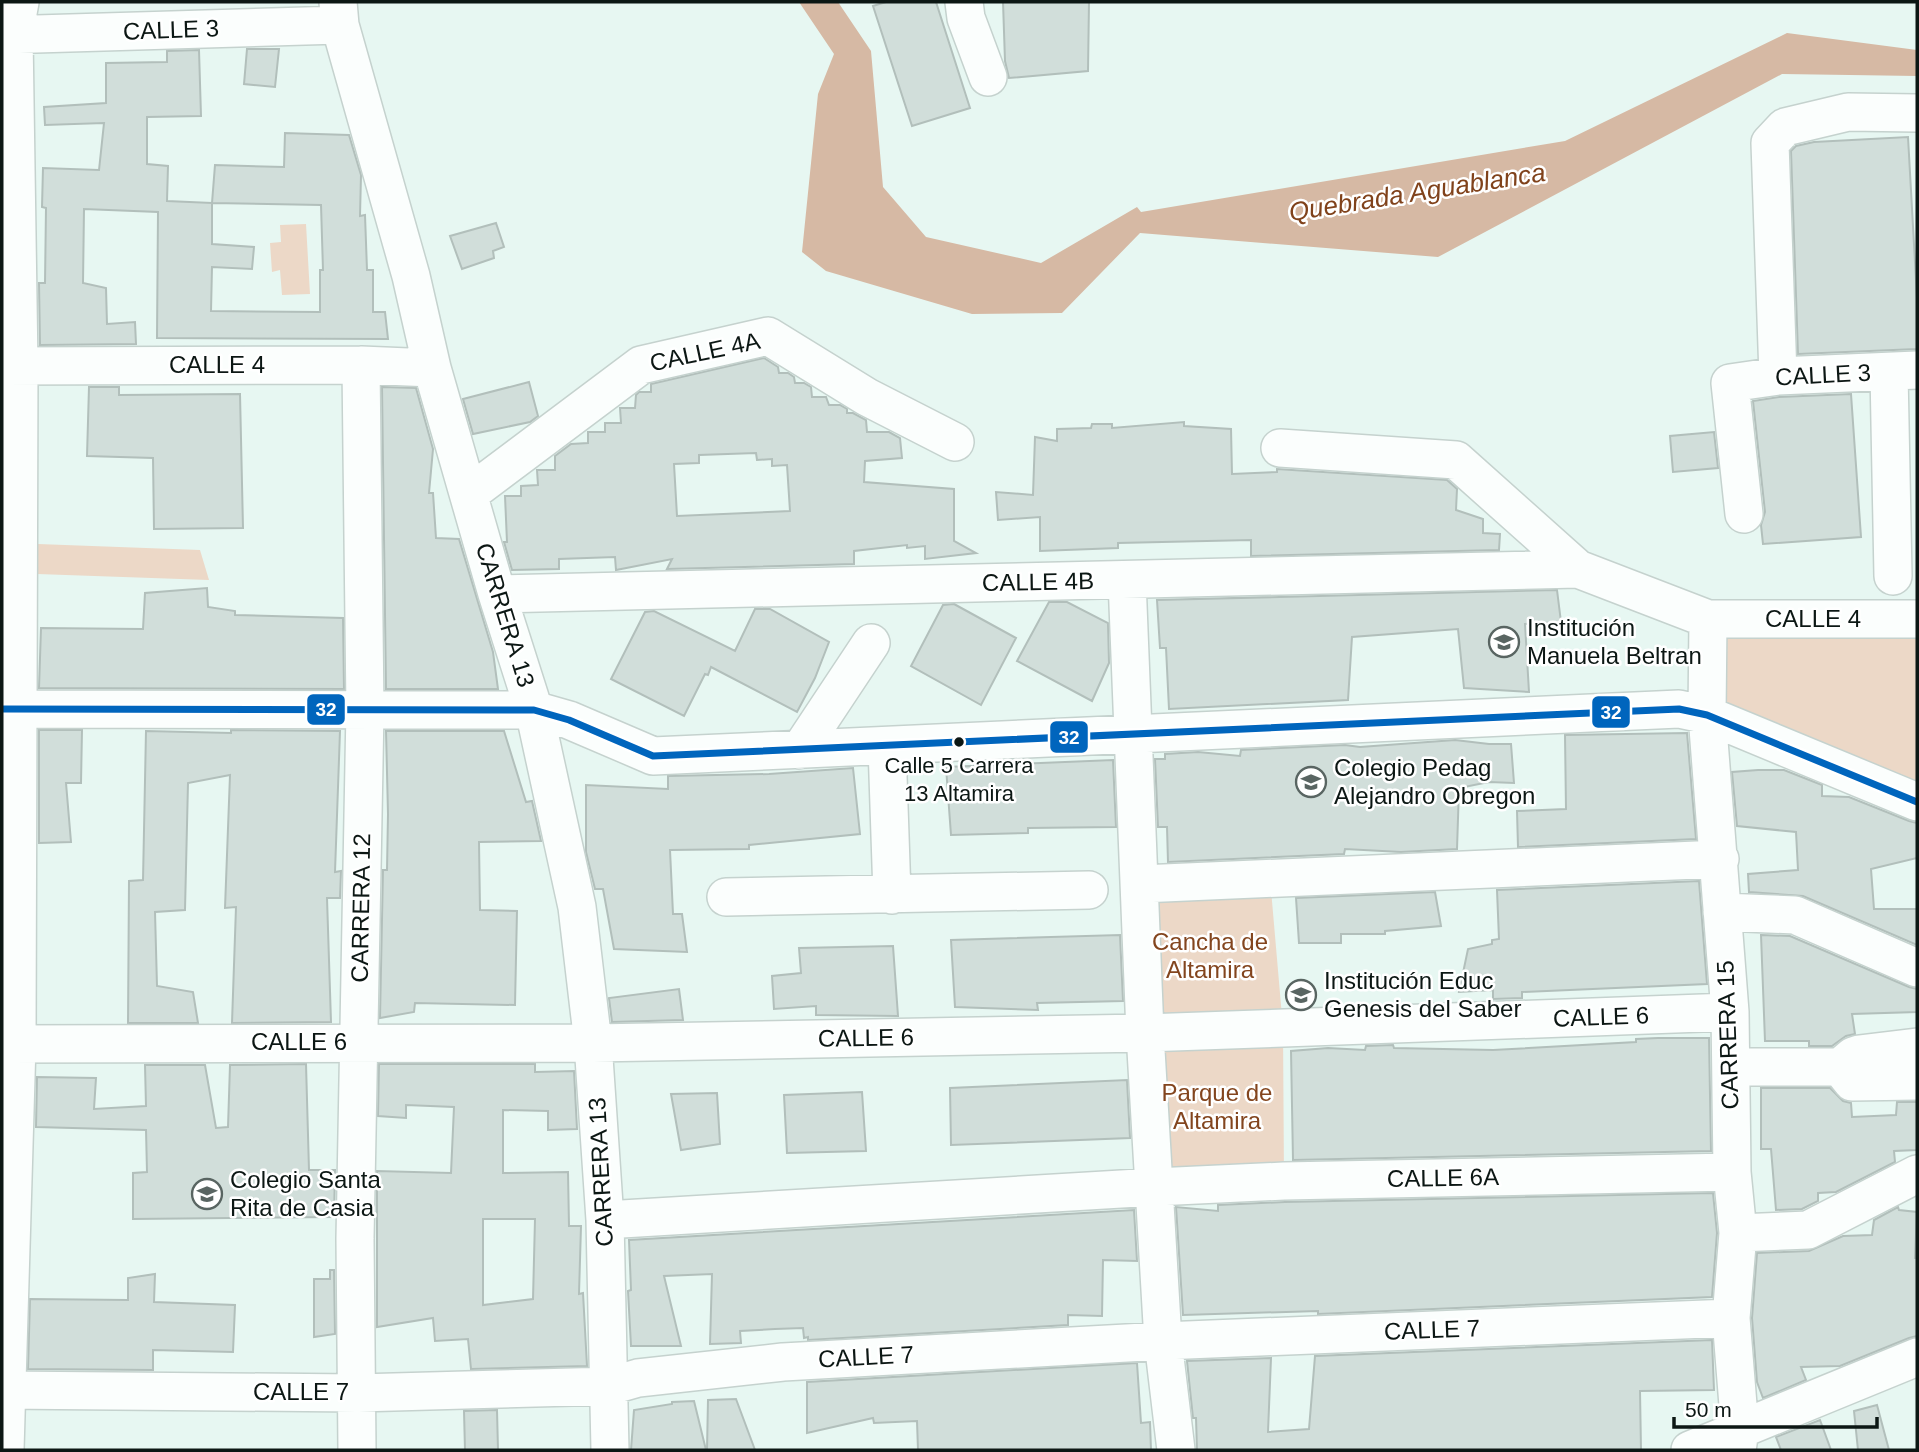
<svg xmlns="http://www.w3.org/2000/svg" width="1919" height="1452" font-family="Helvetica,sans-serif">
  <rect width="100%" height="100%" fill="#e7f7f2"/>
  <path fill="#ecd8c7" d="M306,224L310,294L282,295L280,270L272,272L270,243L281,242L280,225Z
    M38,544L200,550L209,580L37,574Z
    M1710,620L1917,621V792L1716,713Z
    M1270,878L1283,1028L1284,1181L1155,1187L1141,884Z"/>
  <path fill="#d6b9a4" d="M799,2H838L871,51L883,187L926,237L1041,263L1137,207L1141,212L1565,141L1787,33L1917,50V76L1782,74L1438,257L1140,233L1062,313L972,314L826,271L802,252L818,94L834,54Z"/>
  <path fill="#d1deda" stroke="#b2bfbb" stroke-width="2" fill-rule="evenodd" d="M886,2H936L970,108L912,126L873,6Z
    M1003,2H1089L1088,71L1009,78L1005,61Z
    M247,49H279L275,87L244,84Z
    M199,50L201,116L147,117V164L168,166L167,201L212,203L215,165L284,167L285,133L349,135L361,175L360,216L365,215L367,270H373V312H385L388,339L157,338L158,212L84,209L83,283L106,288L107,324L135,322L136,344L40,345L39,283H45L46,208L42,207L43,168L99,170L104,123L45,125L44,107L106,103V63L167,62V51ZM212,203L321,205L323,270H320V312L211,311L212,267L252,269L254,247L212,244Z
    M1908,137L1917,298V349L1798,354L1791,151L1796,146L1814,142Z
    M496,223L504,247L493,251L494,258L462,269L450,236Z
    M764,358L778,367L779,373H788L794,377L795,383H804L811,387L812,397H826L829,405H840L847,409V413H853L866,420L867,432H889L900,438L902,458L865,461L864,482L954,489V541L976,553L925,559V546L907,548V545L854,551V564L667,569L672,559L616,570L615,557L559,559V569L512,570L504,542H507L505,496H521V486L538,485L537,470H555V456L571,444L588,443V432H605V423H621L620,408H635L636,395L639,392H651V384ZM756,453L757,460L772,459V466L787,465L790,511L677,516L674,464L699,463V455Z
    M529,382L538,416L530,422L473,434L463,399Z
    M89,387H119V395L240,394L243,528L154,529L153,458L87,456Z
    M382,387L416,388L433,449L429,493H433L436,538L459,539L493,652L498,689H386Z
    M1851,394L1861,537L1763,544L1761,525L1765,512L1753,401L1779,397Z
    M1184,422V426L1231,429L1232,474L1277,472V469L1447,480L1457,489L1456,510L1483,519V533L1500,534L1499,550L1251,556V540L1118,543V548L1040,551V517L998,520L996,492L1033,495L1035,437L1057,441V429L1091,428L1092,424H1112V428Z
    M1714,432L1718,468L1673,472L1670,436Z
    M207,588L208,607L235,611V615L343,618L344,689L39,688L41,628L143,629L145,593Z
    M1557,590L1561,622L1525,624L1529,692L1464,688L1458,629L1352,637L1348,700L1169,709L1166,648H1160L1157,600Z
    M1049,602H1067L1108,623L1109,663L1092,701L1017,661Z
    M954,604L1016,638L981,705L911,666L943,605Z
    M755,609H770L829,642L815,678L797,712L711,667L708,675L705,674L684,716L611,679L645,612L654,611L735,651Z
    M39,730H82L81,783H66L71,842L39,843Z
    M231,730L340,731L335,872L341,871L340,898H327L331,1022L232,1023L236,907L225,908L230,775L188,783L185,910L155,912L157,986L193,992L198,1023H128L129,881L143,880L146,731L231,733Z
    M386,731H504L526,802L532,801L541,841L479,842L480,910L517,911L515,1005L415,1003L414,1012L380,1018L383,870H387L388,814Z
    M1687,733L1696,839L1518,847L1517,811L1566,809L1565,735Z
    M1455,740L1489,744H1511L1514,783L1489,782L1459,788L1457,849L1401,852L1345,849L1344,854L1168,862L1167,827H1158L1155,759H1165V754L1198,752L1240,756L1241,750L1345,745L1360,747Z
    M1113,760L1116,827L1028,828V833L951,835L946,767Z
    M853,768L860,834L749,845V849L670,850L673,914H682L687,952L614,949L603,889H595L586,852V785L668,789V776L769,774Z
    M1758,770H1784L1822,785V796L1849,797L1909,821L1917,823V858L1871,869L1874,909H1917V945L1803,896L1749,892L1748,874L1798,870L1796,832L1737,826L1732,772Z
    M1699,881L1707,984L1522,992V998L1493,999V990L1459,992L1468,949L1492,944V940L1499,939L1497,890Z
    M1435,892L1441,926L1385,931V934H1341V943H1299L1296,898Z
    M1120,935L1123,1001L1037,1003L1038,1010L955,1007L951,940Z
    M1761,935L1790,936L1909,987L1917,989V1012L1852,1014L1855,1034L1846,1036L1832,1046H1809V1041H1765Z
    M893,946L898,1016L816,1015V1006L774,1009L772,976L801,973L799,948Z
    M679,989L683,1020L612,1022L609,998Z
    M1658,1038H1709L1711,1151L1293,1160L1291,1051L1328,1048L1365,1050L1366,1046L1393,1045L1394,1048L1493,1050L1636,1042V1039Z
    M306,1064L309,1170H335L334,1217L133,1219V1173L147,1172L146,1130L36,1127L37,1077L96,1078L94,1109L146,1106L145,1065H205L216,1128L228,1127L230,1065Z
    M379,1064H535V1072L574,1071L577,1129L548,1130V1111L503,1110V1173L568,1172L569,1226H581L579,1294L583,1293L587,1366L471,1369L468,1339L435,1341L433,1318L377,1327V1171L451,1173L454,1107L406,1105V1118L378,1116ZM483,1219H535L533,1299L483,1305Z
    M1127,1080L1130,1138L951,1145L950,1088Z
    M1761,1088H1830L1843,1101L1851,1103L1852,1117L1896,1115L1897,1102H1917V1150L1894,1151L1895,1162L1836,1192L1818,1193V1201L1802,1209L1776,1210L1771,1149H1761Z
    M862,1092L866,1151L787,1153L784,1095Z
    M717,1093L720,1144L681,1150L671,1094Z
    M1713,1193L1717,1233L1712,1297L1318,1314V1311L1183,1315L1176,1207L1218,1211V1205L1285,1202Z
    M1898,1207L1899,1210L1917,1212L1915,1258H1917V1336L1909,1338L1840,1366L1801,1367L1806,1380L1763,1398L1757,1382L1752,1318L1757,1253L1809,1251L1843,1236L1872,1235L1874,1220Z
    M1134,1210L1137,1261L1103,1260L1102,1316L1068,1315V1325L808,1340V1337L804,1338L803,1328L775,1329L740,1331L741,1343L710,1344L712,1274L664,1276L681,1346H631L628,1291L631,1290L629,1240Z
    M330,1270H334L335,1334L314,1337V1279H330Z
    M155,1274L154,1302L235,1305L233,1352L153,1350V1370L28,1369L30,1299L128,1300V1278Z
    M1712,1340L1714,1390L1640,1391L1641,1450H1197L1196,1418H1193L1187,1361L1271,1358L1268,1432L1309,1429L1315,1356Z
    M1137,1363L1141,1423L1150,1422L1151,1450H918L917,1421L874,1423L873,1418L807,1433V1382Z
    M736,1399L755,1450H707L708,1400Z
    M694,1401L706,1450H631L634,1410L672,1404V1402Z
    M1877,1405L1889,1450H1858L1854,1411Z
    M497,1410L498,1450H465L464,1411Z
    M1820,1420L1831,1450H1781L1776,1437Z"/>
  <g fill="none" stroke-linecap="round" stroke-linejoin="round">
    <g stroke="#c5d2ce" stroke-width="40">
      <path id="minor" d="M338,2L340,25L411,276L432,368L497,594L534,710L577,907L593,1043L605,1220L610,1450
        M964,2L966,18L988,77
        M2,35L340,25
        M2,366L361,365L432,368
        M1889,372L1893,576
        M1778,376L1770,143L1785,127L1848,112L1917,113
        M1280,448L1456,460L1578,569L1708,619H1917
        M469,494L641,365L768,336L867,397L955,442
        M1744,514L1730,383L1778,376L1917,370
        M1127,580L1145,1033L1163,1341L1176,1450
        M497,594L1578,569
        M1708,619L1707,715L1730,1012L1732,1172L1738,1233L1731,1318L1740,1430L1737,1450
        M2,709L534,710L569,720L653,756L1679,709L1707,715L1917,802
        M887,746L892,895
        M800,750L871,643
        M1141,884L1720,859
        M726,897L1089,890
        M1722,912L1795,915L1917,968
        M2,1044L593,1043L1145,1033L1730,1012
        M1732,1067H1840L1853,1056L1859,1054L1917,1047
        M1840,1067L1852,1082L1917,1081
        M605,1220L1155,1187L1284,1181L1732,1172
        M1738,1233L1808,1230L1917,1174
        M2,1390L358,1393L610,1386L638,1378L783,1362L1163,1341L1731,1318
        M5,1450L17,1044L19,366L14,35L20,2
        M357,1450L355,1239L365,710L361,365
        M1690,1450L1917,1357"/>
    </g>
    <use href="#minor" stroke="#fbfefd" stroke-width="37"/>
    <g stroke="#fff" stroke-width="12">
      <path id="bus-1" d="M2,709L534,710L569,720L653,756L1679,709L1707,715L1917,802"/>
    </g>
    <use href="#bus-1" stroke="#0065bd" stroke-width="7"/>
  </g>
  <defs>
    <g id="school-ring" transform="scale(1.575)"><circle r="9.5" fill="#fff" stroke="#596562" stroke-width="1.5"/><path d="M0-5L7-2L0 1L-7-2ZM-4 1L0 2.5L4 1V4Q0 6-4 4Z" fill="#596562"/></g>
  </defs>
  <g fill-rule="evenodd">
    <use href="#school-ring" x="1504" y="642"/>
    <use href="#school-ring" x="1311" y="782"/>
    <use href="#school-ring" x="1301" y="995"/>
    <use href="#school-ring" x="207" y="1194"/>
  </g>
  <circle fill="#0c1714" stroke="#fff" stroke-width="2.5" cx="959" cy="742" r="6"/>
  <g text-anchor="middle" stroke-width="5" stroke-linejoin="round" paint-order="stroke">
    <g font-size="22" fill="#0c1714" stroke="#fff">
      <text x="959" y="773">Calle 5 Carrera<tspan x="959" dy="28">13 Altamira</tspan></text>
    </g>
    <g font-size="24" fill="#0c1714" stroke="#fff">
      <text transform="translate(171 30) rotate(-2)" y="8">CALLE 3</text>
      <text transform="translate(705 352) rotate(-12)" y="8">CALLE 4A</text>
      <text x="217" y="373">CALLE 4</text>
      <text transform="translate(1823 375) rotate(-3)" y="8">CALLE 3</text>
      <text transform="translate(1038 582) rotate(-1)" y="8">CALLE 4B</text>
      <text transform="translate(505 615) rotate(73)" y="8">CARRERA 13</text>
      <text x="1813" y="627">CALLE 4</text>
      <text transform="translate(361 908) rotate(-89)" y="8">CARRERA 12</text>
      <text transform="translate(1601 1017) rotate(-2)" y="8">CALLE 6</text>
      <text transform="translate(1728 1035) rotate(-92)" y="8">CARRERA 15</text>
      <text transform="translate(866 1038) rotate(-1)" y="8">CALLE 6</text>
      <text x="299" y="1050">CALLE 6</text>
      <text transform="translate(601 1172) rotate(-93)" y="8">CARRERA 13</text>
      <text transform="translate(1443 1178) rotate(-1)" y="8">CALLE 6A</text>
      <text transform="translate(1432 1330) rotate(-2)" y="8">CALLE 7</text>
      <text transform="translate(866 1357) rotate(-3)" y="8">CALLE 7</text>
      <text x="301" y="1400">CALLE 7</text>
    </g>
    <g font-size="24" fill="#0c1714" stroke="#fff" text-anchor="start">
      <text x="1527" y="636">Institución<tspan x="1527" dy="28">Manuela Beltran</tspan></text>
      <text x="1334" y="776">Colegio Pedag<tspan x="1334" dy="28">Alejandro Obregon</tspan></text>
      <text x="1324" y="989">Institución Educ<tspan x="1324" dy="28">Genesis del Saber</tspan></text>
      <text x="230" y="1188">Colegio Santa<tspan x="230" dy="28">Rita de Casia</tspan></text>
    </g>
    <g font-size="24" fill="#83451e" stroke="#fff">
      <text x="1210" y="950">Cancha de<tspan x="1210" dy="28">Altamira</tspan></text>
      <text x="1217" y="1101">Parque de<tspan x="1217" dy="28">Altamira</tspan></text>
    </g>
    <g font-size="26" font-style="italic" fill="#80421b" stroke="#fff">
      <text transform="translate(1417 192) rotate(-9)" y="9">Quebrada Aguablanca</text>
    </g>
  </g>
  <g stroke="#fff" stroke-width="2.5">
    <rect x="306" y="693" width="40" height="33" rx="7" fill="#0065bd"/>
    <rect x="1591" y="695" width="40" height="34" rx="7" fill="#0065bd"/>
    <rect x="1049" y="720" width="40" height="34" rx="7" fill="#0065bd"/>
  </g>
  <g font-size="19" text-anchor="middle" font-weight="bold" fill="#fff">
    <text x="326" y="716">32</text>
    <text x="1611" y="719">32</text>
    <text x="1069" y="744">32</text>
  </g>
  <rect width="1919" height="1452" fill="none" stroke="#0c1714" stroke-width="7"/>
  <path d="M1674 1417v10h203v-10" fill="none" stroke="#0c1714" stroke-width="3.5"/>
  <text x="1685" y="1417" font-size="21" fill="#0c1714" stroke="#ffffff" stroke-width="5" paint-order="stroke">50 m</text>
</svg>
